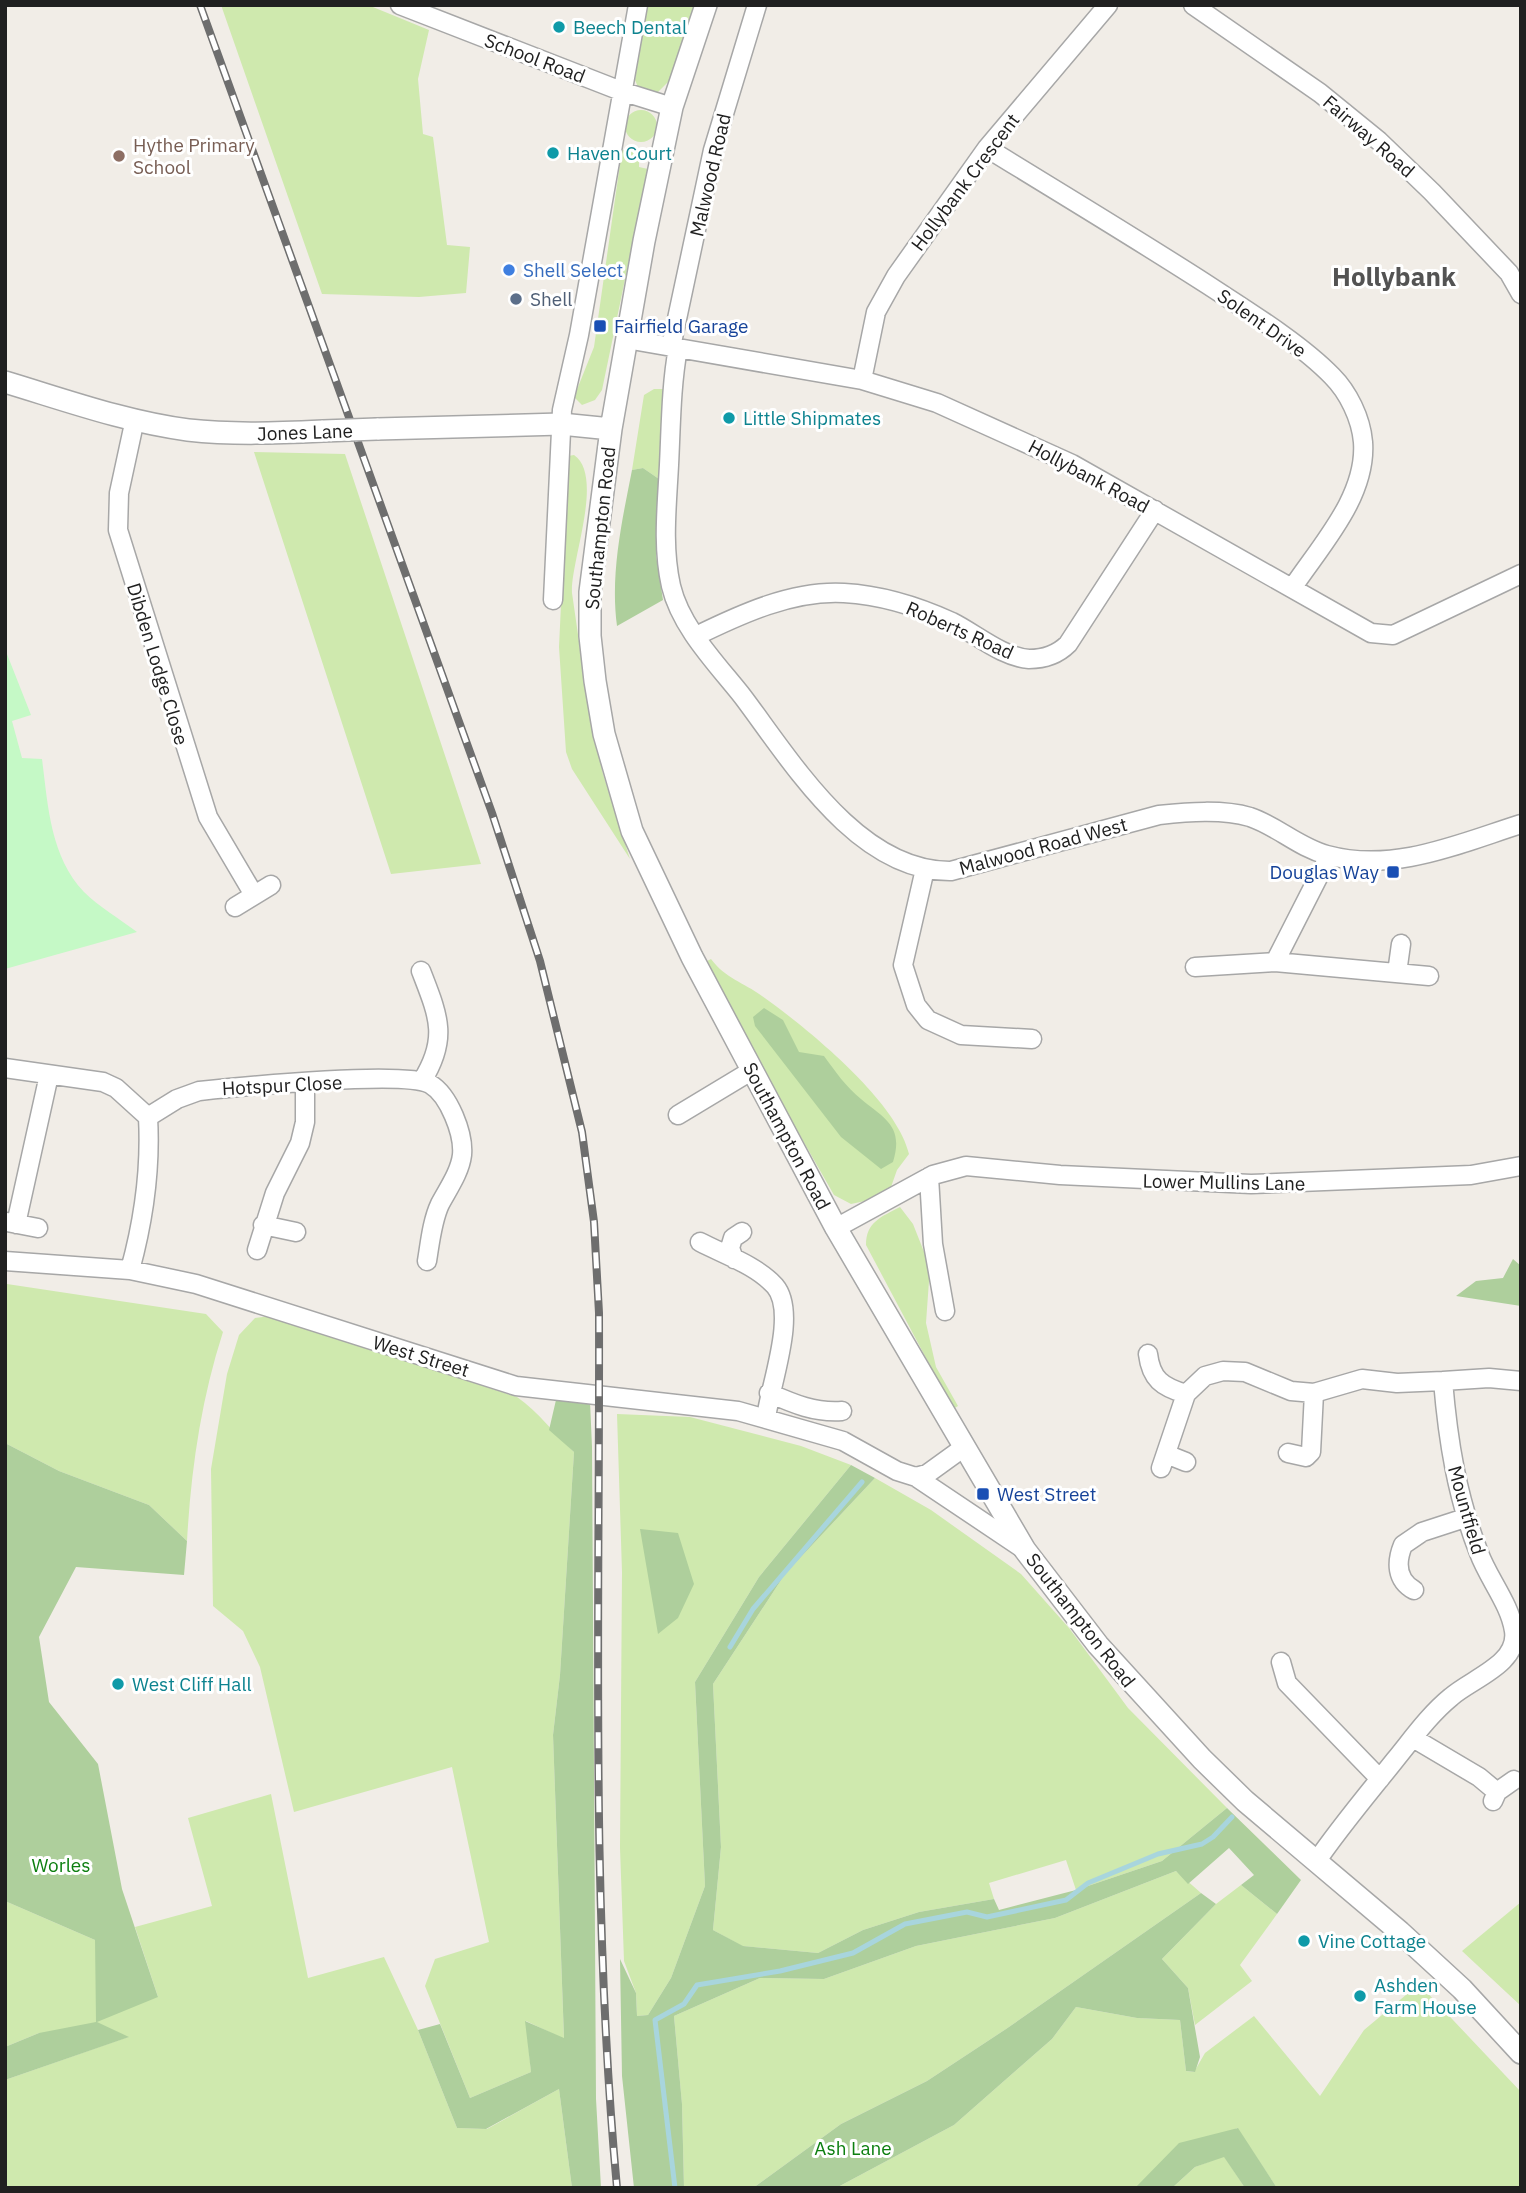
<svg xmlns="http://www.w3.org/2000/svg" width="1526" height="2193" font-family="'IBM Plex Sans',sans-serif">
  <rect width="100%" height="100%" fill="#f1ede7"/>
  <path fill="#cfe9ae" d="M221,5H368L429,30L418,79L423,134L433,137L447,245L470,247L466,293L419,297L322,294Z
    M647,5H695L670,80L657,93L638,87L635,80Z
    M625 126a16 16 0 1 1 32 0a16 16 0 1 1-32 0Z
    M622,150L639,153V167L648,169L602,390L595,400L582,405L574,397L594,347Z
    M654,389H667L659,479L643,468L632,470L644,395Z
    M254,452L345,454L481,864L391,874Z
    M574,455C605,476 570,562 572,593L588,704L603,774L630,859L572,769L566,752L559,647L568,456Z
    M711,959C726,979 743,982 762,996C807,1028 897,1101 909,1154L897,1170L891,1187L865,1201L851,1204L834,1195L762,1069L705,962Z
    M900,1207L913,1224L930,1267L926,1323L936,1367L958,1406L953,1409L866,1245C866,1222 881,1217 900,1207Z
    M7,1284L206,1314L223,1332C201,1400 191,1470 187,1541L149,1505L59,1471L5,1443Z
    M270,1316L517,1397C539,1412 554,1434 574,1452L560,1675L553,1735L564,2039L526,2021L531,2072L470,2098L425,1986L435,1959L489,1942L452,1767L294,1812L260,1667L243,1631L213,1606L211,1469L227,1374L239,1335L255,1318Z
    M617,1414L690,1417L801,1446L851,1465L759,1577L695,1682L705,1886L671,1978L648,2015L637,2016L636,1993L624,1961L620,1848L622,1572Z
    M875,1478L931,1510L1021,1574L1069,1628L1128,1708L1227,1808L1162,1861L1076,1890L1066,1860L989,1883L994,1899L919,1912L863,1930L818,1953L742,1946L713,1930L721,1847L713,1684L785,1574Z
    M271,1794L308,1978L384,1957L418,2030L457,2128L487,2129L559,2089L572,2188H5V2080L128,2037L39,2033L5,2047V1901L95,1940L158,1997L135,1927L212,1906L188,1818Z
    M1176,1871L1201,1893L1006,2029L927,2081L841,2124L753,2188H684L682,2104L674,2016L760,1978L824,1979L916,1946L1055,1918Z
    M1241,1885L1277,1914L1240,1965L1252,1981L1195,2025L1188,1988L1162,1959L1216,1904Z
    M1521,1902V2006L1462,1951Z
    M1419,1984L1521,2092V2188H1277L1237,2128L1135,2188H836L954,2125L1052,2039L1076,2007L1137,2018L1180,2020L1186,2071L1194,2072L1205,2053L1254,2016L1320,2096L1364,2030Z
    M1224,2156L1245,2188H1172L1195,2167Z"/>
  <path fill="#aecf9c" d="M643,468L659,479L656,555L663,600L617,626C610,574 622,521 632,470Z
    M764,1008L783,1020L799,1052L824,1056C835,1071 846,1087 861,1099C885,1119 904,1126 893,1162L881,1169L841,1137L755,1026L753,1017Z
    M1513,1259L1521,1266V1306L1456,1296L1476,1281L1503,1278Z
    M556,1400L590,1401L592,1447L596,2099L601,2188H572L559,2089L486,2129L457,2128L418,2030L440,2024L470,2098L531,2072L525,2021L564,2038L553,1735L560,1675L574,1452L549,1430Z
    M5,1443L59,1471L149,1505L187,1541L184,1575L76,1567L39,1637L49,1702L98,1764L122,1889L158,1997L97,2022L129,2037L5,2080V2047L39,2033L96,2022L95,1940L5,1901Z
    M851,1465L875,1478L785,1574L713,1684L721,1847L713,1930L743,1946L818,1953L863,1930L919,1912L994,1899L999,1910L1076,1890L1162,1861L1227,1808L1301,1880L1277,1914L1241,1885L1254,1875L1229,1848L1188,1884L1176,1871L1055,1918L916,1946L824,1979L760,1978L674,2016L682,2104L684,2188H634L622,2076L620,1959L636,1993L637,2016L648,2015L671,1978L705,1886L695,1682L759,1577Z
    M640,1529L678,1533L694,1584L678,1618L658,1634Z
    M1201,1893L1216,1904L1162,1959L1188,1988L1200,2057L1195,2072L1186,2071L1180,2020L1137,2018L1076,2007L1052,2039L954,2125L836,2188H753L841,2124L927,2081L1006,2029Z
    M1238,2128L1277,2188H1245L1224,2157L1195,2167L1172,2188H1135L1179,2143Z"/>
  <path fill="#c5f9c6" d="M5,649L31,715L12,721L22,758L42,759C48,805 50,856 84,892C99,907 120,919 137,932L5,969Z"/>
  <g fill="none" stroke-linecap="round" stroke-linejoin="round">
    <path stroke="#a8d5dd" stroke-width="5" d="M730,1647L753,1609L862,1482
      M675,2188L655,2020L684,2004L697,1985L780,1971L853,1953L905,1924L967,1912L987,1917L1066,1900L1088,1883L1158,1854L1202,1844L1213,1837L1232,1817"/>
    <g stroke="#a7a7a7" stroke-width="21">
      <path id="minor" d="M400,5L621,91L672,107
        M1193,5L1320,93L1379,141L1432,192L1509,273L1521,294
        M987,148C1060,193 1135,238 1208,285C1246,310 1300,343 1332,376C1348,392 1361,418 1363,442C1367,496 1321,545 1293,587
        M626,339L862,380L937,403L1072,464L1371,633L1393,635L1521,574
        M671,347L713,150L757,5
        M678,348C671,386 671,426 669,465C667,505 662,546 671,586C681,628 717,664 743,697C792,762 858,872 951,871L1159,815C1188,812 1222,809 1250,817C1277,826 1298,847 1327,855C1394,873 1458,844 1521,824
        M862,380L876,312L896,276L987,148L1108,5
        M135,419L119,493L118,530L208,817L254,895
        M553,600L562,410L579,335L638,5
        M696,636C741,614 793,590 844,593C881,595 919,607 952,622C976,634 1002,657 1029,659C1045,659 1057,655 1068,644L1155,510
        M925,869L903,965L916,1005L928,1020L961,1035L1032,1039
        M235,907L271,885
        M1275,962L1429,976
        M1195,967L1275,962L1329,856
        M421,971C438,1015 449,1038 422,1081
        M1397,973L1401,944
        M5,1068L103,1082L116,1088L148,1117C151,1170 144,1219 130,1270
        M678,1115L751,1071
        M148,1117L177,1099L199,1091C238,1087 403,1070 430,1084C449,1095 464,1134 462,1155C460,1172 448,1189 440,1204C432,1221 430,1243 427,1261
        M929,1177L933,1244L945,1311
        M7,1222L38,1228
        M16,1224L49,1075
        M263,1225L296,1232
        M836,1228L933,1175L966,1166L1060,1175L1251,1184L1471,1175L1521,1166
        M700,1242C725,1255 756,1265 775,1286C798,1313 770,1385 766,1418
        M257,1250L275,1193L300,1143L305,1122V1083
        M734,1259L730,1248L733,1238L742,1232
        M5,1261L130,1270L196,1284L516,1386L738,1411L843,1441L897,1471L916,1477L1025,1550
        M1148,1354C1151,1379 1162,1387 1186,1394
        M1443,1381L1489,1378L1521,1381
        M769,1393C794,1404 815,1413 842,1411
        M1288,1453L1306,1457L1311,1452L1314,1393
        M1166,1454L1186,1462
        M1161,1468L1186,1394L1205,1376L1223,1371L1245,1372L1291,1391L1314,1393L1362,1379L1397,1383L1443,1381C1448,1441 1457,1497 1479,1553C1488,1578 1510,1604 1514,1631C1519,1664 1471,1679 1451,1697C1429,1715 1413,1738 1395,1760C1368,1794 1340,1827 1316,1862
        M916,1477L927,1474L963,1448
        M1414,1590C1396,1580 1396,1562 1403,1545L1422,1532L1465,1518
        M1281,1662L1287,1683L1380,1779
        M1413,1738L1479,1777L1497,1792L1493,1801
        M1497,1792L1514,1780"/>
    </g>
    <g stroke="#a7a7a7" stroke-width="24">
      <path id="tertiary" d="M706,5L672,107L644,241L611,429L590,592V636L595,681L604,734L632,831L692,957L836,1228L1025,1550L1098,1645L1202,1759L1245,1801L1400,1932L1462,1989L1521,2053
        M5,382C65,400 126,422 188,430C233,435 278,433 323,431
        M377,429L561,424L611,429"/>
    </g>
    <use href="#minor" stroke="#fff" stroke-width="18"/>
    <use href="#tertiary" stroke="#fff" stroke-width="21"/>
    <g stroke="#6e6e6e" stroke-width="8">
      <path id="rail" d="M200,5L492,813L540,961L582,1132L594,1222L599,1313C600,1604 590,1897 617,2188"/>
    </g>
    <use href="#rail" stroke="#fff" stroke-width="5" stroke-dasharray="16" stroke-linecap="butt"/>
    <g stroke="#a7a7a7" stroke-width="24" stroke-linecap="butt">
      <path id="tertiary-bridge" d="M323,431L377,429"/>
    </g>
    <use href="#tertiary-bridge" stroke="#fff" stroke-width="21"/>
  </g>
  <g fill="#0f9aa8" stroke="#fff" stroke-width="2.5">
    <circle cx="559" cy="27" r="7"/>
    <circle cx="553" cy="153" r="7"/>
    <circle cx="729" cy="418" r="7"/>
    <circle cx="118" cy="1684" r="7"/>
    <circle cx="1304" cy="1941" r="7"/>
    <circle cx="1360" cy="1996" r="7"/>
  </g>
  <circle fill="#8d6e63" stroke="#fff" stroke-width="2.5" cx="119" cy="156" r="7"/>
  <circle fill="#3f7fe0" stroke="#fff" stroke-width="2.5" cx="509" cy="270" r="7"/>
  <circle fill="#5c6f8a" stroke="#fff" stroke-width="2.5" cx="516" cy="299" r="7"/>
  <g fill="#1a4fb4" stroke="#fff" stroke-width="2.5">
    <rect x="593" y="319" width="14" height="14" rx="3.5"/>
    <rect x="1386" y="865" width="14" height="14" rx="3.5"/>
    <rect x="976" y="1487" width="14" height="14" rx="3.5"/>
  </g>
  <g text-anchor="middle" stroke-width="6" stroke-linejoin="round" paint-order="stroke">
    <g font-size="19" fill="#0d838f" stroke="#fff" text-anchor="start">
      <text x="573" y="34">Beech Dental</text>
      <text x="567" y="160">Haven Court</text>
      <text x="743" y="425">Little Shipmates</text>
      <text x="132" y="1691">West Cliff Hall</text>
      <text x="1318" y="1948">Vine Cottage</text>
      <text x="1374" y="1992">Ashden<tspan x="1374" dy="22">Farm House</tspan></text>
    </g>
    <g font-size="19" fill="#202020" stroke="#fff">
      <text transform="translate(535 58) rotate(21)" y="7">School Road</text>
      <text transform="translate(1369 136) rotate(41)" y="7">Fairway Road</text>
      <text transform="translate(710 175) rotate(-77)" y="7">Malwood Road</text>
      <text transform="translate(965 182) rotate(-53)" y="7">Hollybank Crescent</text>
      <text transform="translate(1262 323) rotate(35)" y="7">Solent Drive</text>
      <text transform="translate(305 432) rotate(-2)" y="7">Jones Lane</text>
      <text transform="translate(1089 476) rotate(28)" y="7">Hollybank Road</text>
      <text transform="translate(600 528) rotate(-84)" y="7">Southampton Road</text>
      <text transform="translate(960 630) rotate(24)" y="7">Roberts Road</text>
      <text transform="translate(158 664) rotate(73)" y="7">Dibden Lodge Close</text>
      <text transform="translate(1043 846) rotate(-15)" y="7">Malwood Road West</text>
      <text transform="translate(282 1085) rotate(-3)" y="7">Hotspur Close</text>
      <text transform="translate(787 1136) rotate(62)" y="7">Southampton Road</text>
      <text transform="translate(1224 1182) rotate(1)" y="7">Lower Mullins Lane</text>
      <text transform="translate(421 1356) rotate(17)" y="7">West Street</text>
      <text transform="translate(1467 1510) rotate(74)" y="7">Mountfield</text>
      <text transform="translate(1081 1620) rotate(52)" y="7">Southampton Road</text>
    </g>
    <g font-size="19" fill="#785e54" stroke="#fff" text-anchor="start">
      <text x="133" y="152">Hythe Primary<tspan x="133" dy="22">School</tspan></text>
    </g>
    <g font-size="19" fill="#366cbe" stroke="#fff" text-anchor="start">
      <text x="523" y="277">Shell Select</text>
    </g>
    <g font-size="19" fill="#4e5e75" stroke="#fff" text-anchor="start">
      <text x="530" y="306">Shell</text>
    </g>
    <g font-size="19" fill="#164399" stroke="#fff" text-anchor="start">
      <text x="614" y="333">Fairfield Garage</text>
      <text x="1379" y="879" text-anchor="end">Douglas Way</text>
      <text x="997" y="1501">West Street</text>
    </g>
    <g font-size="19" fill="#0d7f10" stroke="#fff">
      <text x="61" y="1872">Worles</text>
      <text x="853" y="2155">Ash Lane</text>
    </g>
    <g font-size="26" font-weight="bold" fill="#535353" stroke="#fff">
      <text x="1394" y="286">Hollybank</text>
    </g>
  </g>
  <rect width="1526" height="2193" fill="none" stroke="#202020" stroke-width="14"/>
</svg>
